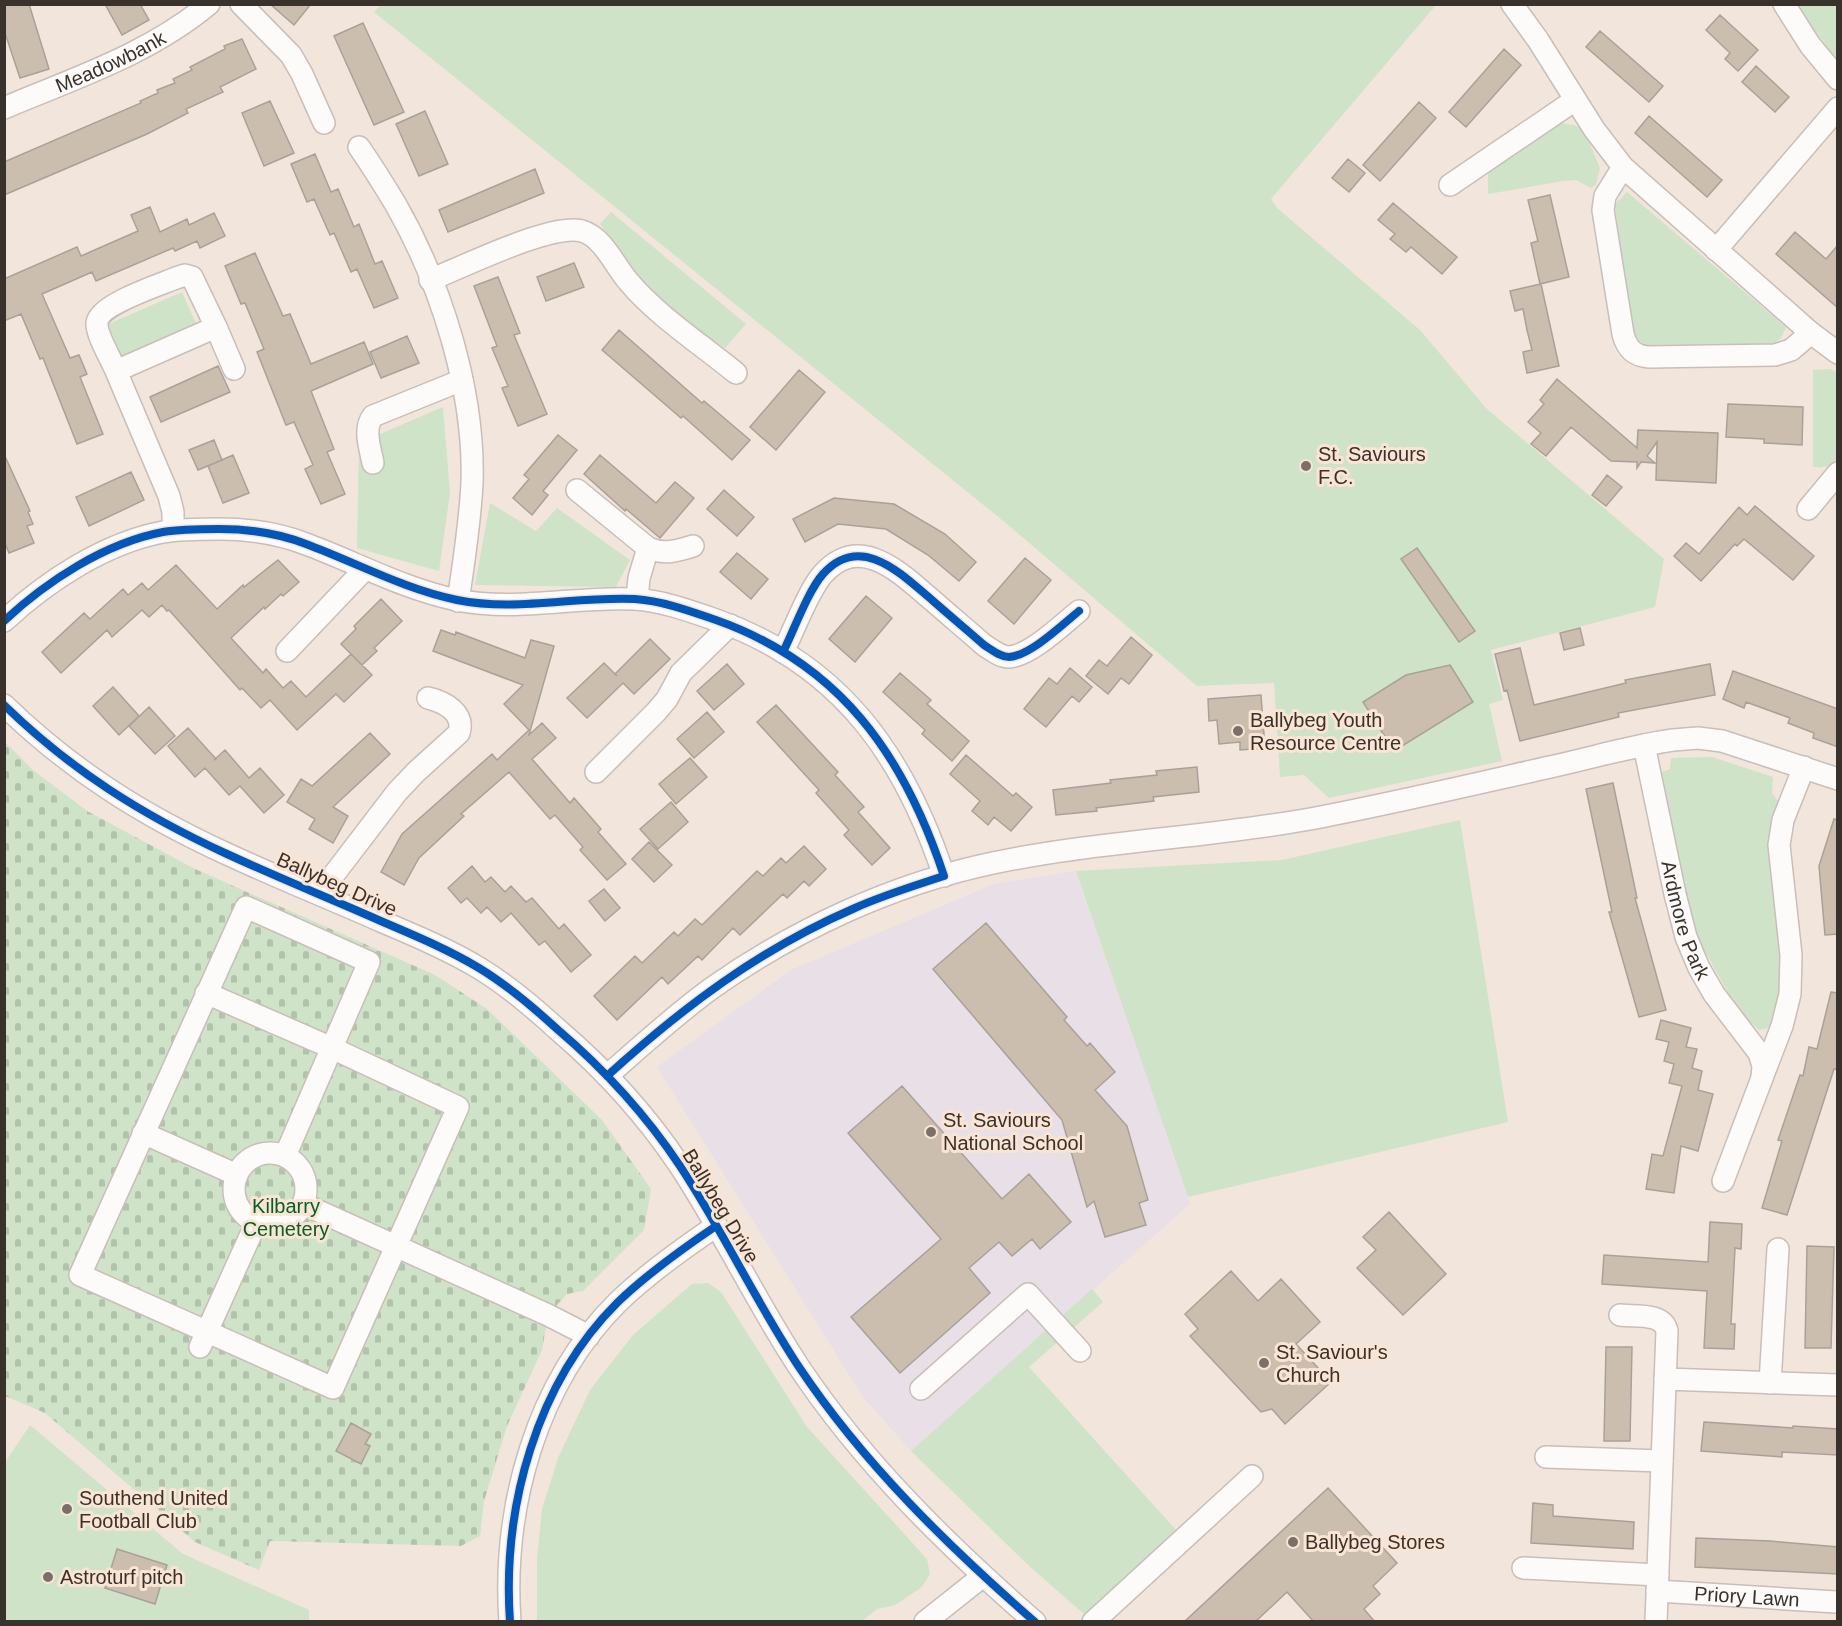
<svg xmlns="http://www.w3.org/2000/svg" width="1842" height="1626" font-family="Helvetica,sans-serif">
  <defs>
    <pattern id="cemetery-stones" width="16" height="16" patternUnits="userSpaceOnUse" patternTransform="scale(1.5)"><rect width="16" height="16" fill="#cfe3c8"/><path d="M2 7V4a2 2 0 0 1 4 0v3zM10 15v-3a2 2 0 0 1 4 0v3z" fill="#b2c3ac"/></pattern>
  </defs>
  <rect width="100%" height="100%" fill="#f2e5dc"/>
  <path fill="#e9dfe7" d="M1076,871L1190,1204L911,1451L863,1397L657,1067L791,970L994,884Z"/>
  <path fill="#cfe3c8" d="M382,4L1436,5L1271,199L1277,208L1420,330L1486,408L1664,559L1655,607L1491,650L1503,700L1489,704L1502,761L1329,798L1304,775L1280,777L1274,683L1197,686L1007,524L374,12Z
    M1798,5H1837V61L1800,9Z
    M1560,123L1574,125L1584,130L1600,168L1596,185L1591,188L1576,180L1563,181L1488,194V171Z
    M1627,192L1786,327L1781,338L1773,344L1646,345L1636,339L1631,330L1615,204Z
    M611,212L746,324L725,348L658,304L600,224Z
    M182,292L197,326L119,360L104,326Z
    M1830,369L1837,372V458C1832,469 1824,467 1813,467V370Z
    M443,407L450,493L439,571L357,548L359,443Z
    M490,503L536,531L557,508L630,560L616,587L475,585Z
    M1712,757L1773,777L1772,793L1779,802L1770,829L1781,950V994L1773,1027L1759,1030L1737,1009L1696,935L1660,773L1670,769L1671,758Z
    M1460,820L1508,1122L1188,1197L1076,871L1282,860Z
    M708,1283L721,1292L807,1427L927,1559L930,1574L922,1587L895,1605L877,1609L862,1621H537V1559L542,1509L558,1458L590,1390L633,1335L692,1284Z
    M1092,1289L1103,1302L1029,1367L1177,1531L1085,1615L1027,1564L911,1451Z
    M30,1425L183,1554L309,1610V1621H5L4,1464Z"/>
  <path fill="url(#cemetery-stones)" d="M4,741L33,770L87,811L195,869L435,975L487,1009L602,1120L651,1189L644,1230L583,1291L567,1294L548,1315L542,1350L507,1426L484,1501L480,1536L461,1546L270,1541L259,1570L195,1542L45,1413L5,1396Z"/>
  <path fill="#ccbeae" stroke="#a9a199" stroke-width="1.5" d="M4,4H29L49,69L20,78L4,30Z
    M105,4H140L149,20L122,35Z
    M270,4H311L294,25Z
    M1720,15L1758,50L1738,71L1725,59L1730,53L1706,30Z
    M363,23L404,112L374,125L334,36Z
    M1600,31L1663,86L1649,102L1586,47Z
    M242,39L256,69L220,87L223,92L186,109L188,113L147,134L4,195V162L141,103L140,101L158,93L157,90L175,83L173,79L192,70L190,67L225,49L224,46Z
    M1504,49L1521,65L1466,127L1449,112Z
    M1756,66L1789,97L1775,112L1742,82Z
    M270,101L294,153L264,166L242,113Z
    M1419,102L1436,118L1380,181L1363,165Z
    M425,111L448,164L419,176L396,124Z
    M1649,116L1722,180L1707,197L1635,133Z
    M315,154L331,192L338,189L354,227L359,224L375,264L382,261L398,298L374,308L357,269L351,272L334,233L330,235L314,199L307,202L291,164Z
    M1348,159L1365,173L1349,192L1332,178Z
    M535,169L544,193L448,232L439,210Z
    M1550,195L1569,277L1540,284L1531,243L1538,241L1528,200Z
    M1393,203L1457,257L1442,274L1411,247L1406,252L1390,239L1395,234L1378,220Z
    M150,207L160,232L187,219L189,225L214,213L225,236L200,248L197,241L175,251L173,248L96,281L92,272L42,294L70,358L79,355L87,374L80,377L103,434L77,444L43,358L40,359L21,314L4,321V279L77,247L81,256L138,231L131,215Z
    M1795,232L1826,259L1838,245V308L1776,254Z
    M255,253L283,316L290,314L311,364L364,342L373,364L311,391L334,449L327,452L345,494L321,504L305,469L313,465L294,422L286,425L257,352L264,349L245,303L241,304L225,266Z
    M574,263L584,287L546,301L537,277Z
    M498,277L520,333L514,335L547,414L518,426L502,388L508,386L492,348L497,346L474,286Z
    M1541,284L1559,366L1527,373L1523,352L1532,350L1527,330L1523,309L1515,311L1510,291Z
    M619,330L702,403L704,401L750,440L732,460L683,416L681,418L602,350Z
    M407,336L419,363L381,378L370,352Z
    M218,366L230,392L161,422L150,397Z
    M799,370L825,392L776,450L750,427Z
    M1557,379L1637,448L1638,430L1718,433L1716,483L1656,480L1657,442L1647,456L1655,463L1641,462L1637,468V462L1611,461L1571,427L1546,456L1531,444L1541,433L1528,422L1544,404L1540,400Z
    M1728,404L1803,407L1802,445L1764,443V439L1726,437Z
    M558,435L577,450L543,491L548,495L532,515L513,498L529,479L524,475Z
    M214,440L222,460L198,470L189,450Z
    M4,454L30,511L28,512L33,524L27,526L34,543L9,553L4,541Z
    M233,455L249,493L223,503L208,466Z
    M600,455L656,503L675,482L694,498L660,538L626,509L625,511L584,474Z
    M131,472L144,500L89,526L76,497Z
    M1607,475L1622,487L1606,506L1592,495Z
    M724,490L754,517L737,536L707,509Z
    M834,498L894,504L945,534L976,562L959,581L928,555L886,529L838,524L805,542L793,519Z
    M1755,506L1814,556L1793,580L1744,539L1737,546L1735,544L1701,581L1674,556L1686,543L1699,554L1739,507L1747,515Z
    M1417,548L1475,631L1459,642L1401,559Z
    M737,553L768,579L751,599L720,572Z
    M1025,558L1051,580L1014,624L988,601Z
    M278,560L299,582L283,596L281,594L265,609L264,607L231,638L263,673L266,669L283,688L291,681L306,697L351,654L372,675L344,702L336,694L297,730L270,700L261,708L242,688L240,690L169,610L167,611L162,605L149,617L142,610L112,637L107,630L61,673L42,652L84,613L90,619L123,589L128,595L142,583L148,590L176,565L217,609L243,585L244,587Z
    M866,596L892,618L855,662L829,639Z
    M381,599L402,621L374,648L377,651L362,665L341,644L356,629L354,626Z
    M1580,628L1584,645L1564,650L1560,633Z
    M441,630L455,635L456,632L525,658L531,640L554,646L529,735L542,723L556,738L532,759L570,803L574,798L601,829L598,832L626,864L607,880L580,850L583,847L555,815L550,819L509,772L461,814L464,816L419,858L404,885L381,872L402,834L492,754L497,760L529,730L504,704L523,685L433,651Z
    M1131,637L1152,655L1129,684L1121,678L1108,694L1086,676L1099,660L1107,666Z
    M650,639L670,659L634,694L623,683L587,718L567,698L604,663L617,676L615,674Z
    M1520,648L1534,705L1626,683L1625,680L1710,664L1715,695L1618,713L1619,717L1520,741L1507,690L1504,691L1495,654Z
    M727,664L744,684L714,710L697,691Z
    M1450,665L1473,702L1394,751L1363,702L1406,675Z
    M1070,668L1092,687L1079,702L1072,696L1046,727L1024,709L1049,678L1057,684Z
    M1733,671L1838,709V747L1813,738L1814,733L1788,723L1790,718L1746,702L1744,708L1723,699Z
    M900,673L931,700L927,704L969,741L952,761L922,734L925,730L883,692Z
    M113,687L139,716L119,735L93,706Z
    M1261,695L1265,748L1240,750V742L1219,744L1217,720L1209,721L1208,699Z
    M776,705L838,772L835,775L864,807L858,812L890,848L872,865L844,835L849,830L816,793L819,790L757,722Z
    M149,707L175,736L155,754L129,726Z
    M707,712L724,732L694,758L677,739Z
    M188,728L216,759L214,760L225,750L249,778L260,768L284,795L264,813L240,786L229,795L205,768L195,777L168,746Z
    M370,733L390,754L333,807L348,816L333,843L309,829L315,819L287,802L301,779L312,786Z
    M966,755L1013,796L1016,793L1032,807L1011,831L994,817L988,825L972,811L980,801L950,774Z
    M690,758L707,777L676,804L659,784Z
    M1197,767L1199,792L1153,797L1154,801L1096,808L1097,811L1056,815L1053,790L1111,783L1110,780L1157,775L1156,771Z
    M1613,783L1637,898H1635L1666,1010L1639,1017L1609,912H1612L1586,789Z
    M671,802L688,822L658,849L640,829Z
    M1834,819L1838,820V934L1825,935L1819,866Z
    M649,842L672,865L654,882L632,859Z
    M804,846L826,869L809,886L804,881L787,898L783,894L740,935L733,928L702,960L698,956L668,984L662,977L617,1020L594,996L635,956L642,963L674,932L678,936L695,919L702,925L757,871L763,876L781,858L786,863Z
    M472,866L485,882L491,877L505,892L511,886L526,902L532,898L559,929L564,924L591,955L571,972L545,941L539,945L511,913L501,922L487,907L481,913L467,898L461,903L448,888Z
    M604,889L620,908L605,921L589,901Z
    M986,923L1067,1017L1064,1020L1087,1046L1090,1043L1115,1072L1095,1090L1127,1126L1148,1200L1139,1203L1146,1225L1105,1237L1094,1201L1087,1207L1062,1120L933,969Z
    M1831,992L1838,993V1070L1834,1069L1787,1215L1762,1208L1782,1141L1778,1140L1800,1075L1803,1076L1809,1047L1817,1049Z
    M1661,1020L1691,1028L1686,1047L1697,1049L1692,1068L1702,1071L1698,1090L1713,1094L1698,1151L1681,1146L1674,1193L1646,1189L1652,1154L1663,1156L1682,1086L1669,1083L1674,1064L1664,1061L1669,1042L1656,1039Z
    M902,1086L1002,1199L1029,1174L1071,1222L1040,1249L1032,1239L1012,1256L999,1242L969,1268L990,1293L900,1373L851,1317L941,1239L848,1133Z
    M1389,1212L1446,1274L1403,1315L1357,1268L1376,1250L1363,1237Z
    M1710,1222L1742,1224L1741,1249L1735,1248L1731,1324H1735L1734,1349L1704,1348L1707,1291L1602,1284L1604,1255L1708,1262Z
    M1807,1246L1834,1247L1831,1348H1805Z
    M1231,1271L1258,1301L1281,1279L1320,1322L1296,1344L1331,1382L1285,1424L1272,1409L1261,1412L1190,1336L1198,1329L1185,1314Z
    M1606,1347H1632L1630,1441H1604Z
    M1704,1422L1793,1428V1426L1838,1429V1455L1782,1452V1457L1701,1451Z
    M351,1423L371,1434L365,1444L370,1446L361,1464L336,1451Z
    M1328,1488L1397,1563L1373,1586L1380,1594L1364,1609L1375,1622H1314L1287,1592L1255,1622H1184Z
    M1533,1503L1553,1505V1516L1634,1522L1633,1549L1531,1543Z
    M1696,1538L1770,1541L1838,1547V1574L1695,1567Z
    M117,1549L167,1565L155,1604L105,1588Z"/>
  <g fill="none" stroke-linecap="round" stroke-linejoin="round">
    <g stroke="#c9beb8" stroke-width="24">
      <g id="minor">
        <path d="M241,4L291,55L302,74L324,123"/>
        <path d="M1512,4L1538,40L1594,129L1623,167L1811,333L1791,350L1775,355L1649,357C1634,356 1627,349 1623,334L1603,210L1605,196L1623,167"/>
        <path d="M1784,4L1810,45L1838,79"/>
        <path id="s1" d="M4,108C75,78 149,54 209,4"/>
        <path d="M359,147C372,166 384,185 396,205C441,284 475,391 472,483C470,522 464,562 458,601"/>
        <path d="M1450,185L1575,100"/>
        <path d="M1716,250L1838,108"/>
        <path d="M430,280C463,267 551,223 582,231C603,237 615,266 628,281C656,315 702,345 736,373"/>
        <path d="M216,327L234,369"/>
        <path d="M1811,333L1838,353"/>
        <path d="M116,371C111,359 96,334 97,323C98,305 159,285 176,278L185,275L192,277L216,327L116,371L169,496L173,512V530"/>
        <path d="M373,463C370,447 363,429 373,416L462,380"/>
        <path d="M577,490L648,548C664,555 677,551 693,546"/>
        <path d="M1808,509L1838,473"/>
        <path d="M637,599L639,578L648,548"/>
        <path d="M4,621C47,581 105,543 163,532C181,529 200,529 219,529C248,529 278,533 306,544C357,563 404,589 457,600C516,612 576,596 635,599C663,601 690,611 716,620C840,664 904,755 944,876"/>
        <path d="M287,651L365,569"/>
        <path d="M783,652C794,630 808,591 823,574C861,532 901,574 932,600C949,615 967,630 984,645C992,650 1000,657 1009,657C1030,656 1063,624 1079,611"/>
        <path d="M4,705C71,770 142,815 227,854C279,878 331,899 383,922C416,936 449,950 479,968C507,985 533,1007 557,1029C604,1069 646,1115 680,1166C723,1231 756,1302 799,1367C863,1463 948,1546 1035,1622"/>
        <path id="s2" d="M1644,745L1675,894L1686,937L1699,968L1714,994L1759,1053L1763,1066L1762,1078L1782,1026L1790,994L1791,955L1779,845L1783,820L1804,767"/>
        <path d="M596,772L656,712L667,699L681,673L730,625"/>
        <path d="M319,894L397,792L416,772L459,733C465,713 445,702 428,698"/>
        <path d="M206,993L332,1048L458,1107L333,1388L80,1275L246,907L369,962L285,1156"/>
        <path d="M607,1076C641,1046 675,1015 712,988C796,929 893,884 993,863C1097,841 1205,838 1310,819C1390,804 1470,785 1550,767C1591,758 1631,746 1673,740L1698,738L1722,741L1838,779"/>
        <path d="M143,1133L237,1175"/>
        <circle cx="270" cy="1189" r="36"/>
        <path d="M1723,1181L1762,1078"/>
        <path d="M303,1204L548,1315L589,1336"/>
        <path d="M1620,1315C1635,1317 1663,1312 1667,1331L1656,1622"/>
        <path d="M200,1347L256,1223"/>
        <path d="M1665,1379L1838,1385"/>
        <path d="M1770,1383L1778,1249"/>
        <path d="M921,1389L1028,1294L1080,1351"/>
        <path d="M1546,1457L1662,1461"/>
        <path d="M1523,1568L1658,1575"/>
        <path id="s3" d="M1657,1591L1836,1602"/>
        <path d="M510,1622C502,1508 536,1383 618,1302C648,1273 682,1249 716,1226"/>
        <path d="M925,1622L983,1576"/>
        <path d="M1093,1622L1252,1476"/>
      </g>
    </g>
    <use href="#minor" stroke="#fdfbfa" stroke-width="21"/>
    <g stroke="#fae4d4" stroke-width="11">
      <path id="cycleway" d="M4,621C47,581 105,543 163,532C181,529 200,529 219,529C248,529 278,533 306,544C357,563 404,589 457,600C516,612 576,596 635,599C663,601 690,611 716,620C840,664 904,755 944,876C914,886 884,895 855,908C760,949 683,1007 607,1076
        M783,652C794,630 808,591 823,574C861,532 901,574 932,600C949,615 967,630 984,645C992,650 1000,657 1009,657C1030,656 1063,624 1079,611
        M4,705C71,770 142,815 227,854C279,878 331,899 383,922C416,936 449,950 479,968C507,985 533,1007 557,1029C604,1069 646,1115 680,1166C723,1231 756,1302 799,1367C863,1463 948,1546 1035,1622
        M510,1622C502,1508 536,1383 618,1302C648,1273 682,1249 716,1226"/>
    </g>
    <use href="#cycleway" stroke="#0057b8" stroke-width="8"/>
  </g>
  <g fill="#7a7069" stroke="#fae4d4" stroke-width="2">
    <circle cx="1306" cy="466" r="6"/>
    <circle cx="1238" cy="731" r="6"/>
    <circle cx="931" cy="1132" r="6"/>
    <circle cx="1264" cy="1363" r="6"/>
    <circle cx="67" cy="1509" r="6"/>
    <circle cx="1293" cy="1542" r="6"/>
    <circle cx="48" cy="1577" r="6"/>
  </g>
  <g text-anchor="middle" stroke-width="6" stroke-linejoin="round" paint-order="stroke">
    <g font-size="20" fill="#39312b" stroke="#fae4d4">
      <text dy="7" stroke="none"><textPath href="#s1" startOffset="116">Meadowbank</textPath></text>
      <text transform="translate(337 884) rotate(24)" y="7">Ballybeg Drive</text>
      <text dy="7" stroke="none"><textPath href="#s2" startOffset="180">Ardmore Park</textPath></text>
      <text transform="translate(721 1206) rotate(59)" y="7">Ballybeg Drive</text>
      <text dy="7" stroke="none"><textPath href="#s3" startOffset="90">Priory Lawn</textPath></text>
    </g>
    <g font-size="20" fill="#39312b" stroke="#fae4d4" text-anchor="start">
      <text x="1318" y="461">St. Saviours<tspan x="1318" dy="23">F.C.</tspan></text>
      <text x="1250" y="727">Ballybeg Youth<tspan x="1250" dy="23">Resource Centre</tspan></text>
      <text x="943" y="1127">St. Saviours<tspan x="943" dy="23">National School</tspan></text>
      <text x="1276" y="1359">St. Saviour's<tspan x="1276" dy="23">Church</tspan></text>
      <text x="79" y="1505">Southend United<tspan x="79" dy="23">Football Club</tspan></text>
      <text x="1305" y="1549">Ballybeg Stores</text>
      <text x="60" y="1584">Astroturf pitch</text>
    </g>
    <g font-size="20" fill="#055f24" stroke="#fae4d4">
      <text x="286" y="1213">Kilbarry<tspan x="286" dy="23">Cemetery</tspan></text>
    </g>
  </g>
  <rect width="1842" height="1626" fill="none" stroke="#39312b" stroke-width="12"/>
</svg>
